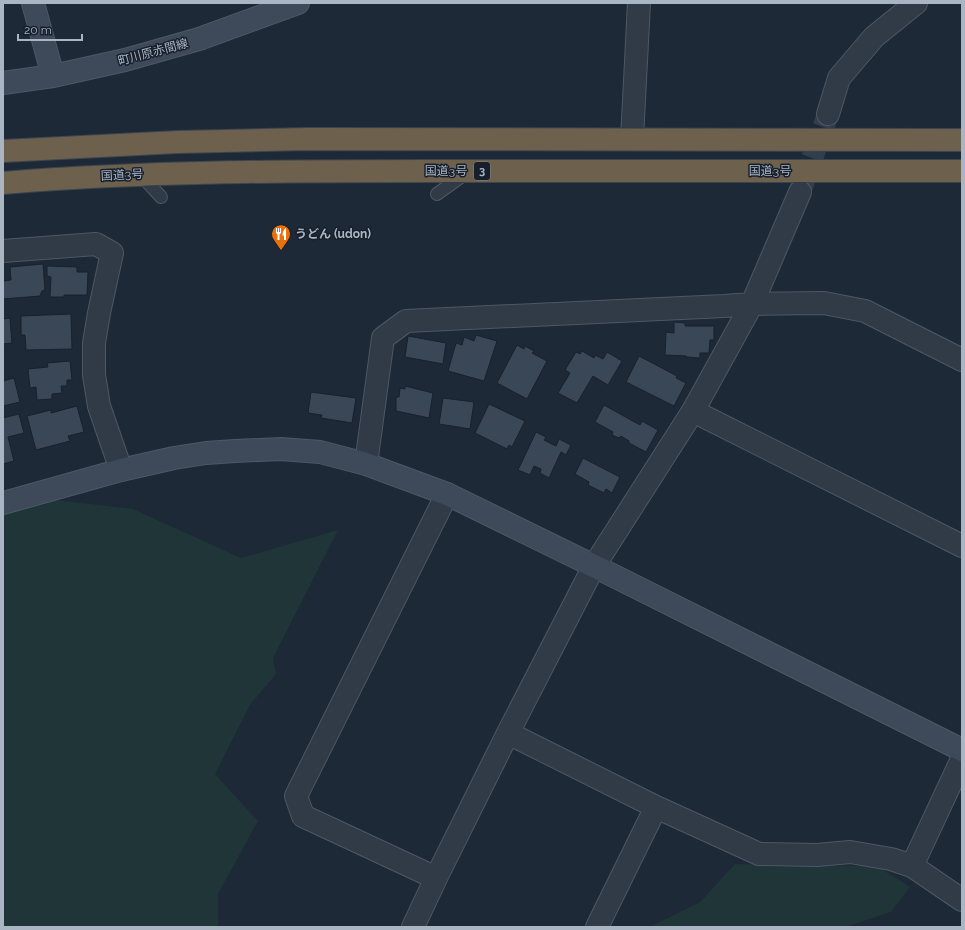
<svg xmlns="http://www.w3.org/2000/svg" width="965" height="930" font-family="Raleway,'Noto Sans JP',sans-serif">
  <rect width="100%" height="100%" fill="#1d2936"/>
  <path fill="#1f3537" d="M30,497L133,509L241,558L338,530L273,658L276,674L250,705L215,774L258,821L218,894V927H3V504Z
    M735,864L877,866L910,887L891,912L846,927H650L700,902Z"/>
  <path fill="#394757" stroke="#18212d" d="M43,264L45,290L42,291L40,296L3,299V281L11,280L10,267Z
    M47,266L77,267V272H88L87,295H64V297H50L51,277L47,276Z
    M71,314L72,349L26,350L25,335H21V316Z
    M10,318L12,343L3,344V319Z
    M674,322L685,323V326H714V340H710L709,353H700V358L686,357V356L665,355L666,332L674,333Z
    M476,335L497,341L484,381L448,371L456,343L462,345L464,337L474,341Z
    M408,336L446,343L443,364L405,357Z
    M517,345L524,349L525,346L534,351L532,353L547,361L527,399L497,383Z
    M582,351L594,358L595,355L603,359L607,352L622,361L608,385L593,376L577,403L558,393L570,373L565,370L576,352L580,354Z
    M639,356L677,376L676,378L686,383L674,406L626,382Z
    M70,361L72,380H67V386H61L62,393L52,394V399L37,400L36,387L30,388L28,369L48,367L47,363Z
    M14,378L20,402L3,406V381Z
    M405,386L433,393L429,418L396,411V397H399L400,388L405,389Z
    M311,392L356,398L352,423L321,418L322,415L308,413Z
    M443,398L474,402L470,429L439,424Z
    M489,404L525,421L512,447L509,445L507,449L475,433Z
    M604,405L640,425L642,421L658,430L646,452L629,443V441L621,436L619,438L612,435L613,432L595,422Z
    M77,406L84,432L68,436L70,441L36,450L27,416L51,410V413Z
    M19,414L24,433L8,437L14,461L3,464V418Z
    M536,432L546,437L544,440L556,446L559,439L571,445L566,455L561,452L549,478L540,473L541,469L534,466L530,475L518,470Z
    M583,458L620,477L612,493L606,489L604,493L588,485L589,482L575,474Z"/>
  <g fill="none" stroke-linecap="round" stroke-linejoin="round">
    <path stroke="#323e4b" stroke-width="22" stroke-dasharray="22 11" stroke-linecap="butt" d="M801,189L828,114"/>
    <g stroke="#4e5865" stroke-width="14">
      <path id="lane" d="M140,174L161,197
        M437,194L466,173"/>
    </g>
    <g stroke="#4e5865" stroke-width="24">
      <path id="street" d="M828,114L839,78L874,37L916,3
        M632,139L639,3
        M3,251L96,244L112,253L99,313L94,343V375L99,406L121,470
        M693,411L962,546
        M366,464L383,338L406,321L724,306L752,304L824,303L865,311L962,360
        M508,733L656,807L759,854L817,855L850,852L891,859L912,866L962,900
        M912,866L962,759
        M436,878L303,816L296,796L447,494
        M413,927L436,878L508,733L594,566L693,411L752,304L800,192
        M597,927L656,807"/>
    </g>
    <g stroke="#4e5865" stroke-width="24">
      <path id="secondary" d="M33,3L53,76
        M3,83L53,76L125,60L199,39L298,3
        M3,503L121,470L174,458L206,453L235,451L281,449L320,452L366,464L447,494L594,566L962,750"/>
    </g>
    <g stroke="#3b4551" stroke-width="24">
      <path id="highway" d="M3,151L178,142L307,139L962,140
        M3,183C146,171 289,171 432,171C608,171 785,171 962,171"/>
    </g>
    <use href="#lane" stroke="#313a47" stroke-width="12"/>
    <use href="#street" stroke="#313a47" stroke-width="22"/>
    <use href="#secondary" stroke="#3e495a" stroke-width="22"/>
    <use href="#highway" stroke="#6d604d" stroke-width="22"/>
  </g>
  <defs>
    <g id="restaurant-pin" transform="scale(1)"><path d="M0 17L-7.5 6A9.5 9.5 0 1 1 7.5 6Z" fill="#e8710a" stroke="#171f2b"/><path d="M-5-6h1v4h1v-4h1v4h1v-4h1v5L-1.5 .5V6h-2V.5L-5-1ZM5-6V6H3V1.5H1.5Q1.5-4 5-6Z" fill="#fff"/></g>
  </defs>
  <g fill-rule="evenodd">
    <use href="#restaurant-pin" x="281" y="234"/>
  </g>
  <g text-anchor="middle" stroke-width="3" stroke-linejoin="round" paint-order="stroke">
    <rect fill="#171f2b" stroke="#7e8896" stroke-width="1" x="474" y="162" width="16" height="18" rx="3"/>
    <g font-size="11" font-weight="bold" fill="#aab5c4">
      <text x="482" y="175">3</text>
    </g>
    <g font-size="12" fill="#aab5c4" stroke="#171f2b">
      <text transform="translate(153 52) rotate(-15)" y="4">町川原赤間線</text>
      <text x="446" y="175">国道3号</text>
      <text x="770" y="175">国道3号</text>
      <text transform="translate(122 175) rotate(-3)" y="4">国道3号</text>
    </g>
    <g font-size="12" font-weight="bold" fill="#aab5c4" stroke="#171f2b" text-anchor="start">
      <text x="295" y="238">うどん (udon)</text>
    </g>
  </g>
  <rect width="965" height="930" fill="none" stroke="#aab5c4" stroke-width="8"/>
  <path d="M18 34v6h64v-6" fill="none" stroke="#aab5c4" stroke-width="2"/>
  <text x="24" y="34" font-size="12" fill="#aab5c4" stroke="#171f2b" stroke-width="3" paint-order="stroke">20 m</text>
</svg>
